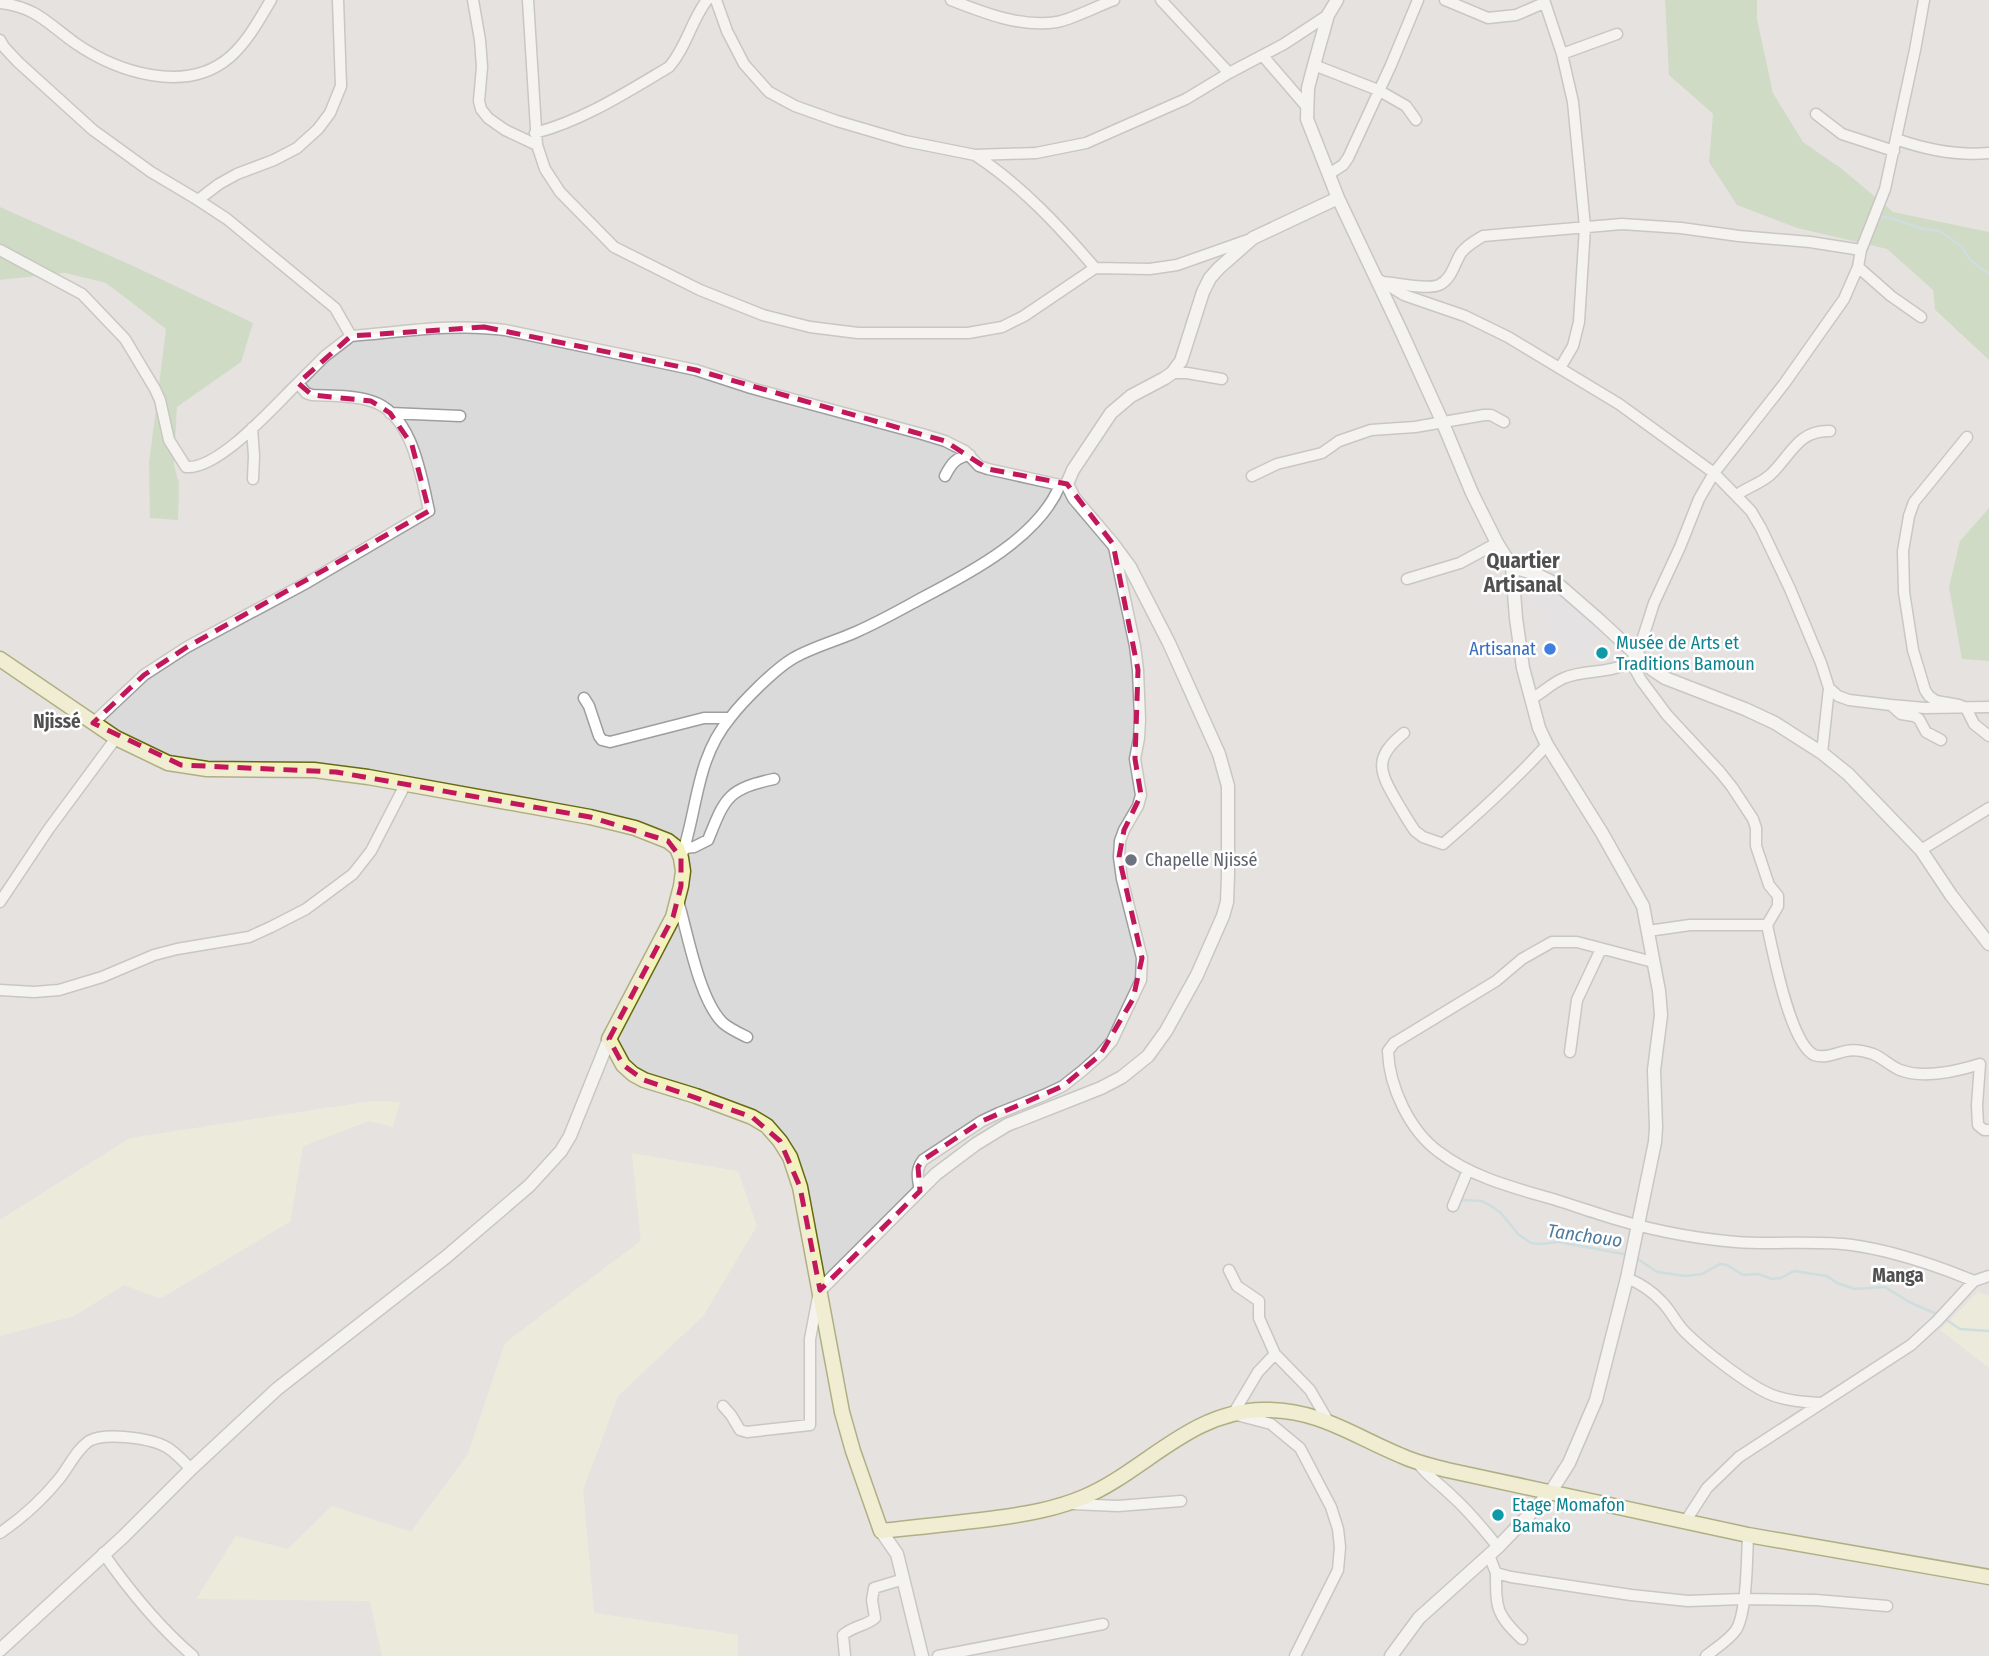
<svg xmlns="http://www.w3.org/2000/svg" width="1989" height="1656" font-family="'Fira Sans Condensed',sans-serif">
  <rect width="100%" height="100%" fill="#edeae4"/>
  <path fill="#dbdada" d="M0,0H1665L1669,75L1713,114L1709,162L1737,205L1797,228L1887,249L1933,290L1935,311L1989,360V508L1960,541L1962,659L1989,661V1296L1978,1292L1941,1330L1989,1368V1656H1506L1505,1655L1502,1656H738V1635L594,1613L583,1490L618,1396L704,1315L632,1154L641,1241L505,1343L468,1454L411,1532L332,1506L288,1549L236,1536L197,1598L370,1601L382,1656H0V1336L74,1316L124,1285L290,1222L303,1146L369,1121L399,1102L373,1101L130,1138L0,1220V280L65,273L106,283L166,329L149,463L151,518L177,519L179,483L174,465L177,407L241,362L131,265L0,207Z
    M1757,0H1989V232L1892,212L1842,169L1803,142L1773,93L1757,19Z"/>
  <path fill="#eaead1" d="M373,1101L400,1102L393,1127L369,1121L303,1146L290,1222L160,1299L124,1285L74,1316L0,1336V1220L130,1138Z
    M632,1153L738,1171L757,1226L704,1315L618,1396L583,1490L594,1613L738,1635V1656H382L370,1601L197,1599L236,1536L288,1549L332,1506L411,1532L468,1454L505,1343L641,1241Z
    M1978,1292L1989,1296V1368L1940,1330Z"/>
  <path fill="#acc99d" d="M1665,0H1757V19L1773,93L1803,142L1842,169L1893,212L1989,232V360L1935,310L1933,290L1887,249L1797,228L1737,205L1709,162L1713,114L1669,75Z
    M0,207L131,265L253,323L241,362L177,407L174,465L179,483L178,520L150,518L149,463L166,329L106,283L65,273L0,280Z
    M1989,508V661L1962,659L1949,587L1960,541Z"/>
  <path fill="#d9d9e3" d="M1550,583L1604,628L1579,665L1526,598Z"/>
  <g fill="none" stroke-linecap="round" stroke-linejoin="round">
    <path stroke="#a9cfd7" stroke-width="2.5" d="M1880,217L1891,218L1923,229L1940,231L1962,247L1970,260L1989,274
      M1462,1200L1481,1201L1488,1204L1501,1213L1518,1234L1531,1243L1541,1244L1558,1242L1629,1255
      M1635,1257L1657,1272L1685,1276L1702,1274L1720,1264L1727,1265L1743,1275L1758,1274L1772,1279L1781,1278L1794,1271L1827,1276L1837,1283L1855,1289L1885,1287L1911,1303L1937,1314
      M1945,1319L1960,1329L1989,1331"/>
    <g stroke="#9e9e9e" stroke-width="13">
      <path id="minor" d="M473,0L480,40L482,67L479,101L481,109L488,118L505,130L537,145
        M528,0L537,145L545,169L560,192L614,247L700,290L763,315L810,327L858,333H968L1002,327L1024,316L1095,268L1150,269L1177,265L1248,240
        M716,0L727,31L744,64L769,92L795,106L837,121L905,141L975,155L1036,153L1086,143L1186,99L1229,73L1284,44L1328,15
        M951,0C984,13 1022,28 1057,22C1073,19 1097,6 1114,0
        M1161,0L1229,73
        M1445,0L1488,18L1516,15L1544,3
        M1544,0L1562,54L1573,102L1585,227L1579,322L1573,346L1560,368
        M0,3C36,7 47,23 75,43C117,72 186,95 230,57C248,41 259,20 271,0
        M0,40L4,47L18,62L93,130L151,172L198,200L227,219L335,308L351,336L325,356L298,383L306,393L312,395C331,396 353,395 371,401C412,413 421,475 429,511L308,582L187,647L144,675L93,723
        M1562,54L1617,34
        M1263,56L1306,106
        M1314,65L1378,90L1406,106L1416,120
        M1816,114L1842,134L1894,151
        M535,133C582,121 627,92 669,67C686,48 691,21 707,0
        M1896,139C1927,150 1957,156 1989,153
        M975,155C1021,185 1059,226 1095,268
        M1329,174L1343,165L1348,158L1391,65L1418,0
        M198,200L219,184L237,174L274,160L297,148L318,129L330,113L341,86L338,0
        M0,250L82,294L125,339L155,389L160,400L169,440L186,467C219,470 274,406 298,383
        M1858,267L1891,296L1921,317
        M1376,278L1404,295L1465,316L1508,337L1619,404L1714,473L1751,511L1761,528L1790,589L1821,663L1829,688L1838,696L1849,700L1891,705L1925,708L1989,707
        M1383,282C1396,283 1427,290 1439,285C1452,279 1454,264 1461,253C1467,245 1475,241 1483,236L1622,224L1681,228L1739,236L1810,242L1861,250
        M351,336C402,332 454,323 505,330L696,370L751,388L922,434L945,441L965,451L979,466L988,469L1060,485L1067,484
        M1172,373H1187L1222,379
        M390,413L460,416
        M252,428L254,456L253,479
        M1967,437L1914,502L1909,516L1903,551L1904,592L1913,650L1925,690L1929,696L1936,701L1959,705L1966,708L1974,724L1989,736
        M945,476C951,464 956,457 970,455
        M1252,476L1277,464L1322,453L1339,441L1371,430L1415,427L1484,415H1491L1504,422
        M1737,495C1747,487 1760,484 1770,475C1791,456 1797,430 1830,431
        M1407,579L1460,563L1497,543
        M1631,662L1641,680L1667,715L1720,772L1732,787L1753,819L1756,828V846L1769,885L1778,896V906L1767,925
        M584,698L589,706L599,736L602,740L610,742L704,718H729
        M1531,699C1542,693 1552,683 1564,678C1588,668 1616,676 1637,656L1654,603L1680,547L1699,499L1714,473L1784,384L1844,299L1858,267L1861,250L1885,189L1915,50L1924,0
        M1891,705L1901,714L1914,716L1919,719L1926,732L1941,740
        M1404,733C1373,758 1379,771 1397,802C1403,812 1408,821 1415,831L1423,837L1443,844C1479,813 1514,781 1547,745
        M1822,753L1829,688
        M685,848L694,847L708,840C725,798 727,789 774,779
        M1921,850L1989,808
        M681,858C698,810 695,760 730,718C743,701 774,670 792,659C810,648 836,641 856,632C879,622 900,610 922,598C970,573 1039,537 1060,485
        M678,901C688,934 699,1000 723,1023C730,1029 739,1033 747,1037
        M0,902L48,830L116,738
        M1648,931L1690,925H1767C1773,952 1790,1043 1814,1055C1825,1059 1836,1053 1846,1051C1855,1049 1864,1051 1873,1054C1883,1058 1890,1066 1900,1070C1923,1079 1958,1071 1980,1064L1977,1105L1978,1125L1984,1130H1989
        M1653,962L1577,942H1552L1522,959L1496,981L1394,1043L1388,1051C1389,1087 1410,1131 1439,1152C1473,1178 1515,1188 1556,1200C1569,1204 1583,1209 1596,1213C1641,1228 1689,1238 1736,1242C1774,1245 1814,1240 1852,1245C1894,1251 1935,1265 1974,1281
        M0,990L34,992L59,990L102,977L154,955L177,949L249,937L271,927L306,909L353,874L371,851L406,783
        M1570,1052L1577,1000L1601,949
        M920,1191C918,1179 915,1170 923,1160L982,1121L999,1113L1044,1095L1063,1086L1082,1071L1100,1055L1112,1041L1141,980L1142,958L1122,879L1119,857L1120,841L1124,830L1138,806L1141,795L1135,759L1139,738L1140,720L1138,670L1135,646L1114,547
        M1453,1206L1468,1170
        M1229,1270L1237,1286L1259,1301V1318L1275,1354L1258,1372L1233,1414L1271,1424L1300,1448L1331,1507L1338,1529L1340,1547L1338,1570L1295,1656
        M1627,1278C1639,1283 1653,1292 1662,1302C1671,1311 1676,1323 1685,1332C1703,1350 1749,1386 1772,1395C1788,1401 1803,1402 1820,1403
        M1275,1354L1310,1390L1328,1421
        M723,1406L731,1415L740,1430L747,1432L810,1425V1339L818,1297
        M1417,1462C1428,1477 1440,1484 1453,1497C1470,1512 1484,1530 1498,1547
        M1072,1504L1118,1506L1181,1501
        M1685,1522L1707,1488L1739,1457L1911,1345L1937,1321L1974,1281L1989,1276
        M0,1533C22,1518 42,1500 59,1479C69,1467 76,1450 89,1441C105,1432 152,1438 168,1448C176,1453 184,1462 191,1469
        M103,1553C129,1590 159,1627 193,1656
        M1489,1555L1496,1573L1511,1577L1631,1595L1688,1601L1743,1599L1816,1600L1887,1606
        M1496,1573C1496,1609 1496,1614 1522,1639
        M845,1656L843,1635C853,1626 866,1626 875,1618L872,1600L874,1588L904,1579
        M938,1656L1103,1624
        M1706,1656C1716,1648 1729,1640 1736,1630C1747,1613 1747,1556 1748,1535"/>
    </g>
    <g stroke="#9e9e9e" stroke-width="15">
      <path id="tertiary" d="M1337,0L1328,15L1314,65L1308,88L1307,119L1338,198L1402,333L1442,421L1472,493L1497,543L1512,567L1536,574L1560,586L1599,620L1653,670L1665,678L1745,709L1775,723L1822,753L1848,774L1921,850L1951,895L1989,944
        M820,1290L936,1174L976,1144L1007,1125L1101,1088L1122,1077L1148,1056L1166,1031L1197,975L1223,916L1227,902L1228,875V786L1219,754L1169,643L1130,567L1113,544L1074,498L1067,484L1073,470L1111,413L1131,396L1165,378L1172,373L1181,361L1203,292L1210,278L1219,268L1253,238L1338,198
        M881,1531L897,1554L922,1656
        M0,1650L124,1536L191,1469L277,1389L446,1257L529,1186L561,1151L570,1136L609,1039
        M1391,1656L1419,1618L1498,1547L1550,1493L1569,1463L1596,1400L1627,1278L1655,1142L1656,1127L1654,1070L1661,1015L1659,991L1643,906L1602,833L1547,745L1539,728L1523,668L1516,618L1512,567"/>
    </g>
    <g stroke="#65690f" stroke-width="17">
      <path id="secondary" d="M0,659L116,738L168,763L207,769L314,770L368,777L590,817L635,828L668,841L677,848L681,858L683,871L681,886L673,917L609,1039L623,1065L633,1074L644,1080L696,1096L752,1117L767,1126L780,1141L790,1157L800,1187L842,1412L853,1451L881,1531C919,1527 958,1523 997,1518C1026,1514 1056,1509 1084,1497C1145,1471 1190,1411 1263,1410C1319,1409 1353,1436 1402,1456C1417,1463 1432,1466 1447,1470L1748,1535L1989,1577"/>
    </g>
    <use href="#minor" stroke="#fff" stroke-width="10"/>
    <use href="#tertiary" stroke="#fff" stroke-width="12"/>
    <use href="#secondary" stroke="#f3f2bd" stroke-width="14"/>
  </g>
  <path d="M0 0H1989V1656H0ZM484,327L696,370L945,441L988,469L1067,484L1113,544L1138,670L1135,759L1141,795L1124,830L1119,857L1142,958L1133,999L1100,1055L1063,1086L982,1121L923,1160L918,1167L920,1191L820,1290L800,1187L780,1141L752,1117L644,1080L623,1065L609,1039L673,917L681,886V858L668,841L590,817L336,772L181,765L93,723L144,675L187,647L429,511L412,445L390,413L371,401L312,395L298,383L351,336Z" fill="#edeae4" fill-opacity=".55" fill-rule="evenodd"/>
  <path fill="none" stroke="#c2185b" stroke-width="5" stroke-dasharray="14 9" stroke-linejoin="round" d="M484,327L696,370L945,441L988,469L1067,484L1113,544L1138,670L1135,759L1141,795L1124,830L1119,857L1142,958L1133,999L1100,1055L1063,1086L982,1121L923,1160L918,1167L920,1191L820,1290L800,1187L780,1141L752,1117L644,1080L623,1065L609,1039L673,917L681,886V858L668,841L590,817L336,772L181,765L93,723L144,675L187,647L429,511L412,445L390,413L371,401L312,395L298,383L351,336Z"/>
  <circle fill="#3f7fe0" stroke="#fff" stroke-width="2.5" cx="1550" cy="649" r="7"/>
  <g fill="#0f9aa8" stroke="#fff" stroke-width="2.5">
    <circle cx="1602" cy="653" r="7"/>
    <circle cx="1498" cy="1515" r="7"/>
  </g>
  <circle fill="#6b7280" stroke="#fff" stroke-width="2.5" cx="1131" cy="860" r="7"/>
  <g text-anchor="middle" stroke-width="5" stroke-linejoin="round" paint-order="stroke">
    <g font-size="18" fill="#0d838f" stroke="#fff" text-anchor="start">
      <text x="1616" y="649">Musée de Arts et<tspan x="1616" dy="21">Traditions Bamoun</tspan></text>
      <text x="1512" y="1511">Etage Momafon<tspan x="1512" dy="21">Bamako</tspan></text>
    </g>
    <g font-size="18" fill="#366cbe" stroke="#fff" text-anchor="end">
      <text x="1536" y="655">Artisanat</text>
    </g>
    <g font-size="18" fill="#5b616d" stroke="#fff" text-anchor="start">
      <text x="1145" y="866">Chapelle Njissé</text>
    </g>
    <g font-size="19" font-weight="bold" fill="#505050" stroke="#fff">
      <text x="57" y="728">Njissé</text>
      <text x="1898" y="1282">Manga</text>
    </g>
    <g font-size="19" font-style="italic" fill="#507a9c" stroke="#fff">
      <text transform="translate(1585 1235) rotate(8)" y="7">Tanchouo</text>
    </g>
    <g font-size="21" font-weight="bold" fill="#505050" stroke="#fff">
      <text x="1523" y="568">Quartier<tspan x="1523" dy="24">Artisanal</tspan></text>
    </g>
  </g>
</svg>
